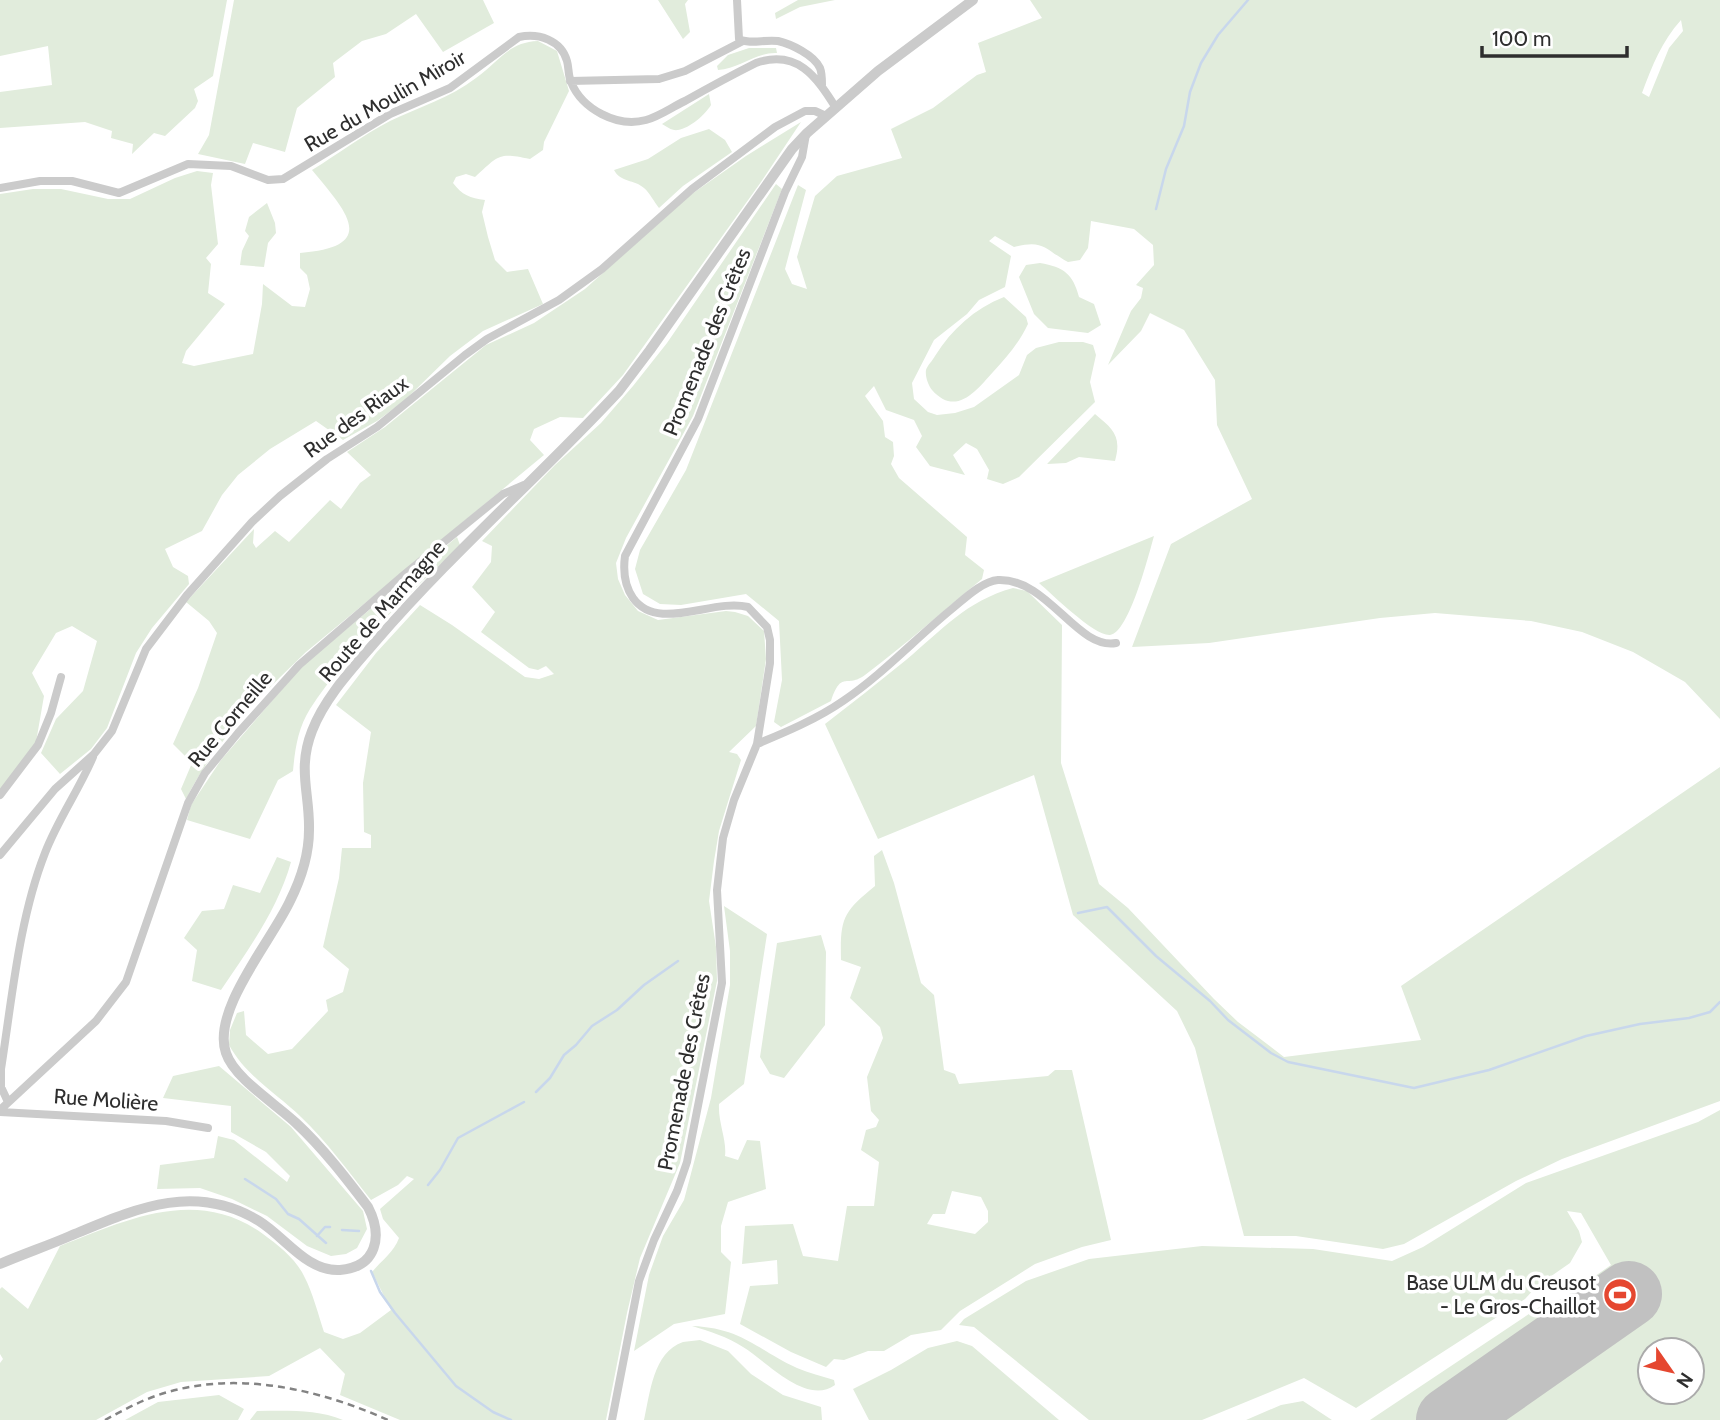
<svg xmlns="http://www.w3.org/2000/svg" width="1720" height="1420" font-family="Cabin,sans-serif">
  <rect width="100%" height="100%" fill="#fff"/>
  <path fill="#e1ecdc" fill-rule="evenodd" d="M0,0H227L213,76L194,89L198,101L195,108L165,136L154,133L132,154L133,144L111,138L112,131L85,122L0,128V92L52,85L48,46L0,56Z
    M234,0H483L494,23L443,52L416,14L386,34L362,41L333,63L335,77L297,108L285,152L253,143L245,164L198,154L209,135Z
    M658,0H688L685,4L690,32L683,39Z
    M798,0H835L800,7L776,19L775,13Z
    M1030,0H1720V719L1685,682L1633,652L1582,632L1531,621L1435,613L1380,618L1209,643L1132,647L1171,544L1252,499L1217,425L1215,380L1184,330L1150,313L1141,331L1108,365L1131,311L1141,298L1143,288L1136,285L1154,265L1153,245L1134,229L1091,221L1088,248L1080,260L1068,262C1044,249 1044,239 1014,247L995,236L989,241L1011,256L1005,287L979,300L967,314L934,340L912,383L914,399L928,412L937,415L955,413L974,407L1019,375L1027,355L1036,348L1059,342H1083L1093,345L1096,355L1090,382L1095,402L1019,477L1003,484L987,479L989,470L977,449L966,443L953,455L965,475L930,466L916,447L922,436L914,420L886,410L874,386L865,396L883,421L885,437L893,442L894,456L891,464L899,478L967,537L965,555L984,570L982,579C943,611 905,645 865,675C846,689 842,669 831,701L781,727L774,722L782,680L779,621L746,594L681,605L660,604L643,594L635,569L640,550L686,470L798,185L806,190L785,269L792,284L807,289L797,257L815,196L837,176L902,158L891,129L933,108L977,75L986,72L978,43L1042,18ZM1681,20L1683,31L1669,48L1649,97L1642,93C1652,66 1662,41 1681,20Z
    M538,41L557,51L569,91L544,142L543,150L530,159C498,152 499,155 475,177L466,174L456,177L453,183C462,195 470,198 485,200L482,212L488,237L495,260L507,272L528,269L543,304L483,331L450,356L404,401L377,421L343,440L316,421L270,449L238,475L222,495L202,531L165,549L173,567L188,576L189,584L152,628L136,653L107,728L91,749L60,774L41,753L56,719L83,691L97,641L72,626L56,633L32,673L44,696L36,742L0,791V194L33,189H61L108,199H130L175,178L197,171L213,173L211,185L218,244L206,258L211,264L208,293L225,304L186,351L182,363L194,366L253,354L262,304L263,284L292,306L305,307L310,289L307,275L300,268V253C382,247 344,209 312,170C338,154 363,135 390,121C419,107 450,98 476,78C499,62 508,42 538,41Z
    M749,48H776L777,53C756,52 739,69 718,70L717,66L728,55Z
    M709,94L711,105C705,115 690,128 678,130C672,131 667,127 662,124Z
    M801,122L761,182L623,375L583,418L560,417L534,429L530,440L544,455L306,652C261,695 214,743 186,799L181,789L192,763L173,744L198,688L217,633L209,621L186,602L254,529L253,543L256,548L275,531L289,542L330,500L341,509L360,483L371,475L347,452L385,427L486,345L534,323L585,289L689,196L746,156Z
    M709,129L725,140L732,152L683,186L659,208C654,202 650,193 644,188C634,179 621,183 614,170L648,159L681,138Z
    M776,184L782,189L693,416L626,538L616,563L618,579L625,595L638,611L658,620L726,611L735,612L748,616L764,631L766,659L756,726L729,752L737,754L741,760L719,831L714,861L709,901L716,947L717,981L680,1163L640,1258L627,1313L606,1420H400L340,1395L345,1374L320,1348L269,1376L181,1382L147,1392L96,1420H0V1363L3,1359L0,1354V1289L2,1287L28,1309L60,1246C127,1220 196,1186 263,1234C278,1245 296,1259 304,1276C313,1293 318,1314 324,1332L343,1339L360,1333L391,1310L372,1272C382,1260 394,1252 399,1238L383,1219L380,1209L414,1179L407,1176L398,1185L371,1200C349,1172 327,1142 301,1117C276,1093 246,1076 229,1045L230,1030L237,1013L244,1011L246,1035L268,1054L292,1049L328,1011L326,1000L343,992L349,969L323,947L339,878L342,848H371V835L364,832L363,783L371,732L336,705L376,653L420,605L452,625L525,677L539,679L554,674L546,666L538,670L529,668L481,632L495,612L472,587L491,562L492,546L482,541L555,465L601,423L633,386L667,343Z
    M267,203L275,223L276,233L268,243L264,267L240,265L242,251L249,236L245,231L249,217Z
    M1040,263C1064,267 1073,274 1079,297L1094,304L1101,325L1088,333L1048,328L1034,314L1019,277L1026,265Z
    M1004,297L1026,317L1028,324C1019,343 1007,357 993,372C976,391 956,417 932,390C928,385 925,376 926,370C927,366 933,360 935,356C952,329 974,309 1004,297Z
    M1095,414C1113,429 1122,436 1115,461L1079,457L1066,463L1047,464Z
    M1154,536C1149,554 1129,633 1110,635C1094,636 1052,594 1039,583Z
    M457,537L460,545C410,594 349,649 310,709C298,728 295,749 293,771L278,780L250,839L187,820L191,805L221,760L302,666Z
    M1013,588L1027,591L1062,625L1061,763L1099,884L1128,908L1214,999L1238,1022L1284,1057L1421,1040L1401,986L1720,767V1101L1562,1159L1516,1181L1404,1244L1383,1249L1296,1236H1244L1195,1048L1177,1011L1073,915L1034,775L878,839L825,724C852,703 879,682 906,660C942,630 966,601 1013,588Z
    M882,850L894,883L921,983L934,995L944,1070L955,1074L959,1084L1048,1076L1055,1070H1072L1111,1240L1082,1247L1035,1264L960,1311L941,1330L911,1335L884,1351H868L844,1360L834,1359L826,1367L791,1352L740,1324L750,1286L778,1284L777,1260L742,1264L745,1226L793,1224L803,1256L838,1261L847,1206H874L879,1162L861,1150L866,1130L876,1127L879,1120L871,1111L867,1077L883,1038L880,1027L850,998L861,967L841,960C840,918 843,912 875,886L874,856ZM952,1191L981,1197L988,1211V1222L975,1234L927,1224L933,1214H945Z
    M277,857L291,862C278,909 248,950 221,990L192,981L197,950L184,938L202,911L224,909L233,885L260,893Z
    M724,906L767,934L744,1084L719,1104C718,1123 727,1140 725,1156L738,1160L747,1140L760,1141L766,1189L728,1202L721,1226V1252L731,1262L725,1314L674,1324L634,1351L649,1275L663,1236L684,1200L711,1098L730,985V951Z
    M821,935L826,952L825,1025L784,1078L770,1074L760,1057L777,943Z
    M219,1066L291,1127L363,1211L367,1229L357,1248L346,1254L331,1256L307,1246L267,1216L232,1199L200,1188L157,1189L160,1165L214,1158L218,1136L234,1140L287,1182L290,1176L266,1152L231,1132V1106L163,1098L173,1076Z
    M1720,1110V1420H1370L1541,1306L1562,1299L1611,1265L1581,1213L1567,1211L1579,1231L1582,1242L1570,1263L1537,1286L1525,1299L1356,1408L1304,1378L1202,1420H1089L974,1327L959,1325L964,1319L1026,1281L1089,1259L1202,1246L1313,1249L1392,1261L1423,1247L1526,1183L1698,1122ZM1692,1350V1392H1650V1350Z
    M692,1326C742,1328 756,1349 797,1368C809,1373 822,1376 834,1380L835,1385C806,1406 766,1361 743,1347C728,1337 709,1331 692,1326Z
    M700,1340L728,1351L751,1374L783,1395L821,1407L822,1420H644C650,1394 653,1352 683,1342C688,1341 695,1341 700,1340Z
    M957,1341L972,1346L1059,1420H869L853,1389L891,1370L928,1348Z
    M219,1395L244,1409L238,1420H125L158,1402Z
    M1303,1401L1332,1420H1246L1281,1405Z
    M257,1411C286,1411 316,1409 343,1420H250Z"/>
  <g fill="none" stroke-linecap="round" stroke-linejoin="round">
    <path stroke="#c8d7ec" stroke-width="2.5" d="M1156,209L1166,169L1184,126L1190,92L1201,63L1218,35L1248,0
      M1078,913L1107,907L1156,956L1210,1001L1228,1020L1271,1053L1288,1062L1414,1088L1489,1070L1586,1036L1640,1024L1689,1018L1710,1012L1720,1002
      M536,1092L550,1078L564,1055L576,1045L592,1026L617,1010L644,985L678,961
      M245,1179L276,1199L288,1214L299,1219L326,1243
      M428,1185L440,1170L458,1138L524,1102
      M342,1230L359,1231
      M317,1236L325,1227H330
      M371,1271L380,1292L395,1313L456,1386L493,1412L511,1420"/>
    <path stroke="#c1c1c1" stroke-width="66" d="M1449,1420L1629,1294"/>
    <path stroke="#cbcbcb" stroke-width="8" d="M737,0L739,39C751,45 764,39 778,41C791,44 814,55 820,68C822,73 822,81 822,85
      M570,81L659,79L685,71L743,41
      M0,188L40,181H72L119,193L188,164L231,166L268,180L283,179L390,114L450,88L519,37C539,33 561,40 567,61C569,68 568,75 571,82C582,109 617,128 646,120C660,116 672,107 685,101C708,88 732,75 756,63C797,49 816,76 836,108
      M757,744C786,732 817,719 843,701C883,674 916,638 953,608C965,598 983,581 998,580C1048,578 1077,650 1116,643
      M0,795L38,745L51,713L61,677
      M0,855L55,789L94,754L112,731L146,649L187,595L252,522L280,496L327,459L377,427L465,355L487,339L559,300L602,269L692,189L775,127L805,111H815L826,116
      M8,1102L1,1087V1069C12,999 19,919 45,853C58,819 79,790 93,757
      M0,1110L96,1021L126,982L188,803L205,773L238,733L299,665L406,573L503,494L524,485
      M0,1112L166,1121L208,1128
      M612,1420L639,1281L654,1240L677,1191L687,1162L722,983L717,890L723,838L734,800L757,744L770,663V640L767,627L748,607C712,598 658,633 633,598C624,585 623,571 625,556L698,419L785,192L802,157L806,134"/>
    <path stroke="#cbcbcb" stroke-width="10" d="M0,1264C23,1254 47,1246 70,1236C133,1210 193,1181 259,1221C285,1237 307,1272 340,1270C377,1267 383,1236 368,1207C346,1178 323,1148 296,1123C276,1104 234,1078 226,1053C211,1011 272,940 290,901C301,879 309,856 309,830C310,794 297,769 312,731C325,697 353,668 376,641C452,553 540,476 619,391L650,350L792,149L807,133L878,71L973,0"/>
    <path stroke="#838383" stroke-width="2.5" stroke-dasharray="7 5" stroke-linecap="butt" d="M105,1420C125,1409 146,1398 168,1392C241,1371 321,1390 388,1420"/>
  </g>
  <defs>
    <g id="stadium-disc" transform="scale(1.75)"><circle r="9.5" fill="#e54730" stroke="#fff"/><path d="M0-5a6.5 5 0 1 0 0 10a6.5 5 0 1 0 0-10ZM-3.5-1.8h7v3.6h-7Z" fill="#fff"/></g>
  </defs>
  <g fill-rule="evenodd">
    <use href="#stadium-disc" x="1620" y="1295"/>
  </g>
  <g text-anchor="middle" stroke-width="7" stroke-linejoin="round" paint-order="stroke">
    <g font-size="21" fill="#2e2e2e" stroke="#fff">
      <text transform="translate(385 101) rotate(-30)" y="7">Rue du Moulin Miroir</text>
      <text transform="translate(707 342) rotate(-68)" y="7">Promenade des Crêtes</text>
      <text transform="translate(356 417) rotate(-36)" y="7">Rue des Riaux</text>
      <text transform="translate(382 611) rotate(-49)" y="7">Route de Marmagne</text>
      <text transform="translate(230 719) rotate(-50)" y="7">Rue Corneille</text>
      <text transform="translate(684 1072) rotate(-79)" y="7">Promenade des Crêtes</text>
      <text transform="translate(106 1100) rotate(4)" y="7">Rue Molière</text>
    </g>
    <g font-size="21" fill="#2e2e2e" stroke="#fff" text-anchor="end">
      <text x="1596" y="1290">Base ULM du Creusot<tspan x="1596" dy="24">- Le Gros-Chaillot</tspan></text>
    </g>
  </g>
  <g transform="translate(1671 1371) rotate(124)"><circle r="33" fill="#ffffff" stroke="#ababab" stroke-width="2"/>
  <path d="M0-5L12 26L0 18L-12 26Z" fill="#e54730"/>
  <text y="-10" font-size="19" font-weight="bold" text-anchor="middle" fill="#2e2e2e">N</text>
  </g>
  <path d="M1482 46v10h145v-10" fill="none" stroke="#2e2e2e" stroke-width="3.5"/>
  <text x="1492" y="46" font-size="21" fill="#2e2e2e" stroke="#ffffff" stroke-width="5" paint-order="stroke">100 m</text>
</svg>
